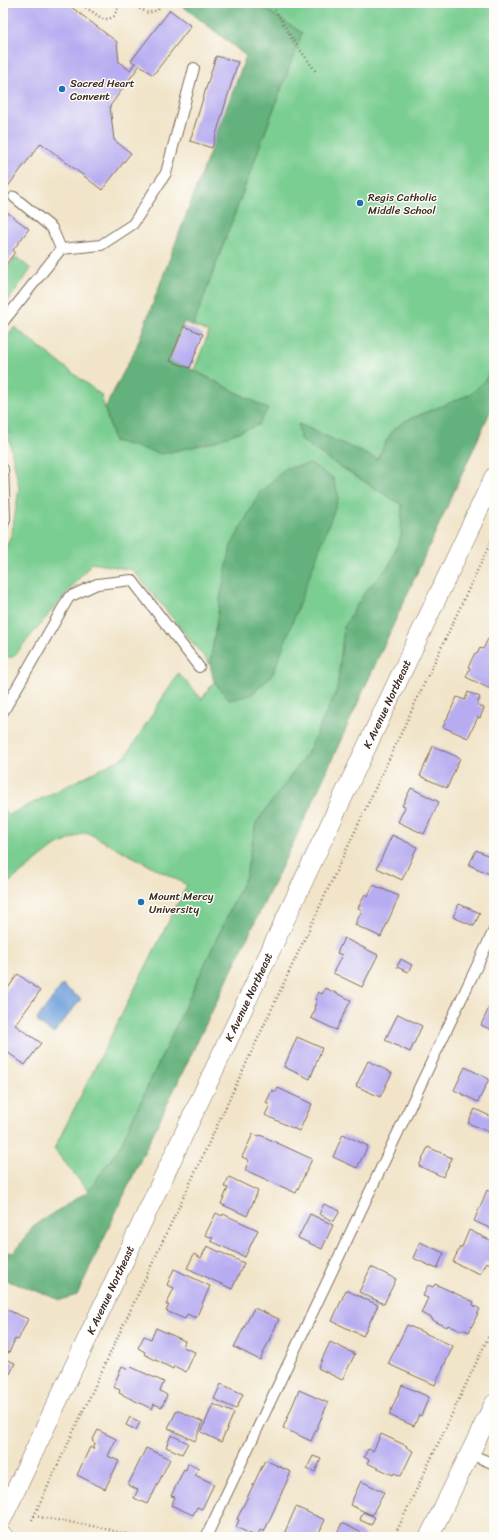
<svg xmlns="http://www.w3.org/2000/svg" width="497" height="1540" font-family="Sriracha,sans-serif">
  <rect width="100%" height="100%" fill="#fdfcf7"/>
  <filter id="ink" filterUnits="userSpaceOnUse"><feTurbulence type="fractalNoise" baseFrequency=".025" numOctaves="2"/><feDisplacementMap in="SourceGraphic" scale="8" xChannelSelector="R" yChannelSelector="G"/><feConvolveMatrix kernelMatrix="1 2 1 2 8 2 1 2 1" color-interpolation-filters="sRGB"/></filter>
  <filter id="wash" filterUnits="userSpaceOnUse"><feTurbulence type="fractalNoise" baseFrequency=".012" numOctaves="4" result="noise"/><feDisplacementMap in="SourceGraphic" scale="16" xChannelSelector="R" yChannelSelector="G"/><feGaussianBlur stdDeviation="0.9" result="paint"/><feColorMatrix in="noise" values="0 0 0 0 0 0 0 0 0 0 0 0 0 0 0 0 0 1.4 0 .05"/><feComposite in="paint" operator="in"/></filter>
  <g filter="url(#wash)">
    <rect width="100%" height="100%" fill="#f1e4c9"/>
    <path fill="#7ace92" stroke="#5a7c58" d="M256,3H494V359L486,379L471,394L405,421L392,431L377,459L299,424L300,439L333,462L402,505L401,536L389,566L365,592L344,627L337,690L307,754L256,823L246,876L119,1148L88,1191L54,1149L187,885L86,832L54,847L3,887V809L9,815L126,756L178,673L202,699L214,682L229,700L251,695L273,674L221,594L210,664L133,570L92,563L13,657H3V554L12,533L19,488L3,408V348L6,338L14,327L101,395L114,442L268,409L194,370L209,332L193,326L302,33Z
      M16,257L31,269L3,308V275Z"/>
    <path fill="#63b17c" stroke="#4f6e4d" d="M176,3H256L302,33L193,326L184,322L170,358L268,409L258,425L210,443L162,454L114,441L105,408L136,348L246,56L188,10Z
      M494,359V403L477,441L309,810L147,1146L77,1295L61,1300L3,1279V1251L14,1253L33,1226L88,1191L119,1148L246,876L256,823L307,754L337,690L344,627L365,592L389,566L401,536L402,505L333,462L300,439L298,424L377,459L392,431L405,421L471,394L486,379Z
      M311,464L333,478L339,497L273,674L251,695L229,700L214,682L210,664L221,594L231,546L260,492L286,468Z"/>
    <path fill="#71a1db" stroke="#56667c" d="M62,985L81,999L55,1032L52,1033L38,1022L37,1019Z"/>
    <g id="blocks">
      <path fill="#b7acf1" d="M3,3H66L117,42L119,62L130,70L135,63L131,61L170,10L191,26L153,75L140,65L110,106L114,140L131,153L102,190L41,143L3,193Z
        M216,56L238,62L212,148L190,141Z
        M3,209L29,229L13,250L15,252L3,269Z
        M184,326L203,334L190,368L170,361Z
        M488,639L494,642V685L492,690L466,677L470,668L468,667L475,653L477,654L480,648L483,649Z
        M468,692L480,697L477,705L484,708L480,718L478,717L468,738L443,727L457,697L465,700Z
        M433,746L460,758L447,788L420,776Z
        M411,788L439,802L424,834L398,822L405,807L402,806Z
        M392,835L417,847L402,880L377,868Z
        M476,850L494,858V872L492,875L469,865Z
        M373,885L399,896L381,937L355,925L362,910L358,908L365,894L368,896Z
        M459,904L480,913L474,926L453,917Z
        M344,938L378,955L362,987L333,973L342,955L337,953Z
        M401,959L412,965L408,972L397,967Z
        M18,974L40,991L15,1025L41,1043L25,1065L3,1049V995Z
        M325,988L351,1000L336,1030L311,1018L316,1008L314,1007L317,1001L315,1000L318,992L322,994Z
        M494,997V1031L481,1025Z
        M398,1014L422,1026L410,1052L385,1040Z
        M297,1037L322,1048L310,1079L284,1067Z
        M368,1061L392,1073L380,1097L356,1086Z
        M465,1067L489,1079L478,1102L454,1090Z
        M278,1088L312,1104L299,1131L265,1115L270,1105L266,1103L272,1090L276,1092Z
        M475,1109L494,1118L493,1134L468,1123Z
        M253,1134L259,1136L260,1135L312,1159L296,1193L245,1170L249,1160L242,1157Z
        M343,1134L368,1146L357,1168L333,1157Z
        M428,1147L452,1158L443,1177L419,1166Z
        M229,1177L258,1191L247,1216L221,1204L228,1188L224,1187Z
        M494,1185V1230L474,1221L487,1190L491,1192Z
        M324,1204L340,1211L334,1221L319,1214Z
        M216,1213L222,1216L223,1214L258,1230L245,1257L211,1241L213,1238L205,1235Z
        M310,1214L333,1225L322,1249L298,1238Z
        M469,1230L494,1242V1258L491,1264L486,1262L480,1274L453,1262L460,1247H462Z
        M420,1242L444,1253L437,1269L413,1258Z
        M207,1246L244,1263L232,1289L187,1268L194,1254L201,1258Z
        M371,1267L396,1279L384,1304L359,1292Z
        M174,1269L210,1286L196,1318L187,1314L185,1319L166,1311L169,1305H166L174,1288L167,1285Z
        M435,1284L474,1302L473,1305L480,1309L469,1332L462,1329L461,1331L448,1325L447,1327L432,1320V1318L421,1313L428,1298L423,1296L428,1285L433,1287Z
        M346,1290L378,1305L363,1336L332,1321Z
        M3,1308L28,1319L18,1340L15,1339L9,1353L3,1350Z
        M254,1308L279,1319L260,1360L234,1347Z
        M407,1325L453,1346L435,1385L388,1364Z
        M156,1328L185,1341L183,1347L195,1352L186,1372L174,1366L173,1369L144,1354L145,1352L138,1348L144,1336L151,1339Z
        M330,1342L355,1354L342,1380L318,1368Z
        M3,1358L15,1363L10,1374L3,1371Z
        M122,1366L129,1369L131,1367L164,1382L160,1391L167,1395L162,1407L154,1404L152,1409L119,1393L120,1390L113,1387Z
        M221,1384L243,1394L236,1409L214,1399Z
        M402,1385L429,1397L421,1416L419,1415L414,1426L389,1415Z
        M299,1390L328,1403L311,1441L283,1428Z
        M213,1404L234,1413L221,1442L201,1432Z
        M177,1410L203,1422L195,1441L168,1428Z
        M130,1417L140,1422L136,1430L126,1425Z
        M98,1430L116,1439L108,1456L119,1461L105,1489L77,1475L90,1447L93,1449L95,1443L92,1441Z
        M381,1434L407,1446L406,1447L413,1451L401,1476L394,1473L393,1475L367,1463L369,1460L364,1457L368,1449L373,1451Z
        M171,1435L188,1443L182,1454L166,1447Z
        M146,1448L170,1459L152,1496H151L147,1504L134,1498L138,1490L128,1485Z
        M313,1456L321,1459L315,1472L307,1468Z
        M265,1460L291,1472L264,1532L260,1530L257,1537L236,1527L239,1520L237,1519Z
        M188,1463L199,1468L195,1475L214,1484L202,1509L197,1507L193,1515L171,1505L175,1497L171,1496L184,1469L186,1470Z
        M361,1481L384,1492L372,1515L350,1505Z
        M296,1507L325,1520L317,1537L283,1536Z
        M363,1512L375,1517L371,1525L360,1520Z
        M342,1523L364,1534V1536L366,1537H335Z"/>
    </g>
  </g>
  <g filter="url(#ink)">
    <use href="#blocks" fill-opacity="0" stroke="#7b6b5a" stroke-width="1"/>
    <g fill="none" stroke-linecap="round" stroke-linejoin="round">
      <g stroke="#7b6b5a" stroke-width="12">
        <path id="service" d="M14,197L52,228L61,249
          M61,249L101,245L133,224L166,173L194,68
          M3,322L61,249
          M3,469L5,519L3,525
          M3,712L69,597L97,584L132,580L199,667
          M470,1454L494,1464
          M206,1537L494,930"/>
      </g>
      <g stroke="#7b6b5a" stroke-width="20">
        <g id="minor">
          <path id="s1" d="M3,1517L494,477"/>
          <path d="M3,1537H4"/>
          <path d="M429,1537L494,1404"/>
        </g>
      </g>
      <path stroke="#7b6b5a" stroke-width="2.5" stroke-dasharray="1 3" stroke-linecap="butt" d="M79,3L103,19H109L114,16L119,6L118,3
        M129,3L148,13L158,10L160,5L157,3
        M271,3L293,40L317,73
        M34,1516L98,1527L138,1537
        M32,1520L494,535
        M394,1537L494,1325"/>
      <use href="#service" stroke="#fff" stroke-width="10"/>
      <use href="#minor" stroke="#fff" stroke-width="19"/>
    </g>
  </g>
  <g fill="#1f6fb2" stroke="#fdfcf7" stroke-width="1.5">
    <circle cx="62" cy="89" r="4"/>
    <circle cx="360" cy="203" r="4"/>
    <circle cx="141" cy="902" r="4"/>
  </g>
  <g text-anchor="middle" stroke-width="3" stroke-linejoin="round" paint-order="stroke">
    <g font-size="11" fill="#3b2a1e" stroke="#fdfcf7" text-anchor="start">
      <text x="70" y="87">Sacred Heart<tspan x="70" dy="13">Convent</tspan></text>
      <text x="368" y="201">Regis Catholic<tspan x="368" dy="13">Middle School</tspan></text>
      <text x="149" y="900">Mount Mercy<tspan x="149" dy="13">University</tspan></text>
    </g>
    <g font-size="11" fill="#3b2a1e" stroke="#fdfcf7">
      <text dy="4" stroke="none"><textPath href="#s1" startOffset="899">K Avenue Northeast</textPath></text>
      <text dy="4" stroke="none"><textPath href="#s1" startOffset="575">K Avenue Northeast</textPath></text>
      <text dy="4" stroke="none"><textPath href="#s1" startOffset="251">K Avenue Northeast</textPath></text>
    </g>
  </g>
  <rect width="497" height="1540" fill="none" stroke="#fdfcf7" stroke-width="16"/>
</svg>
